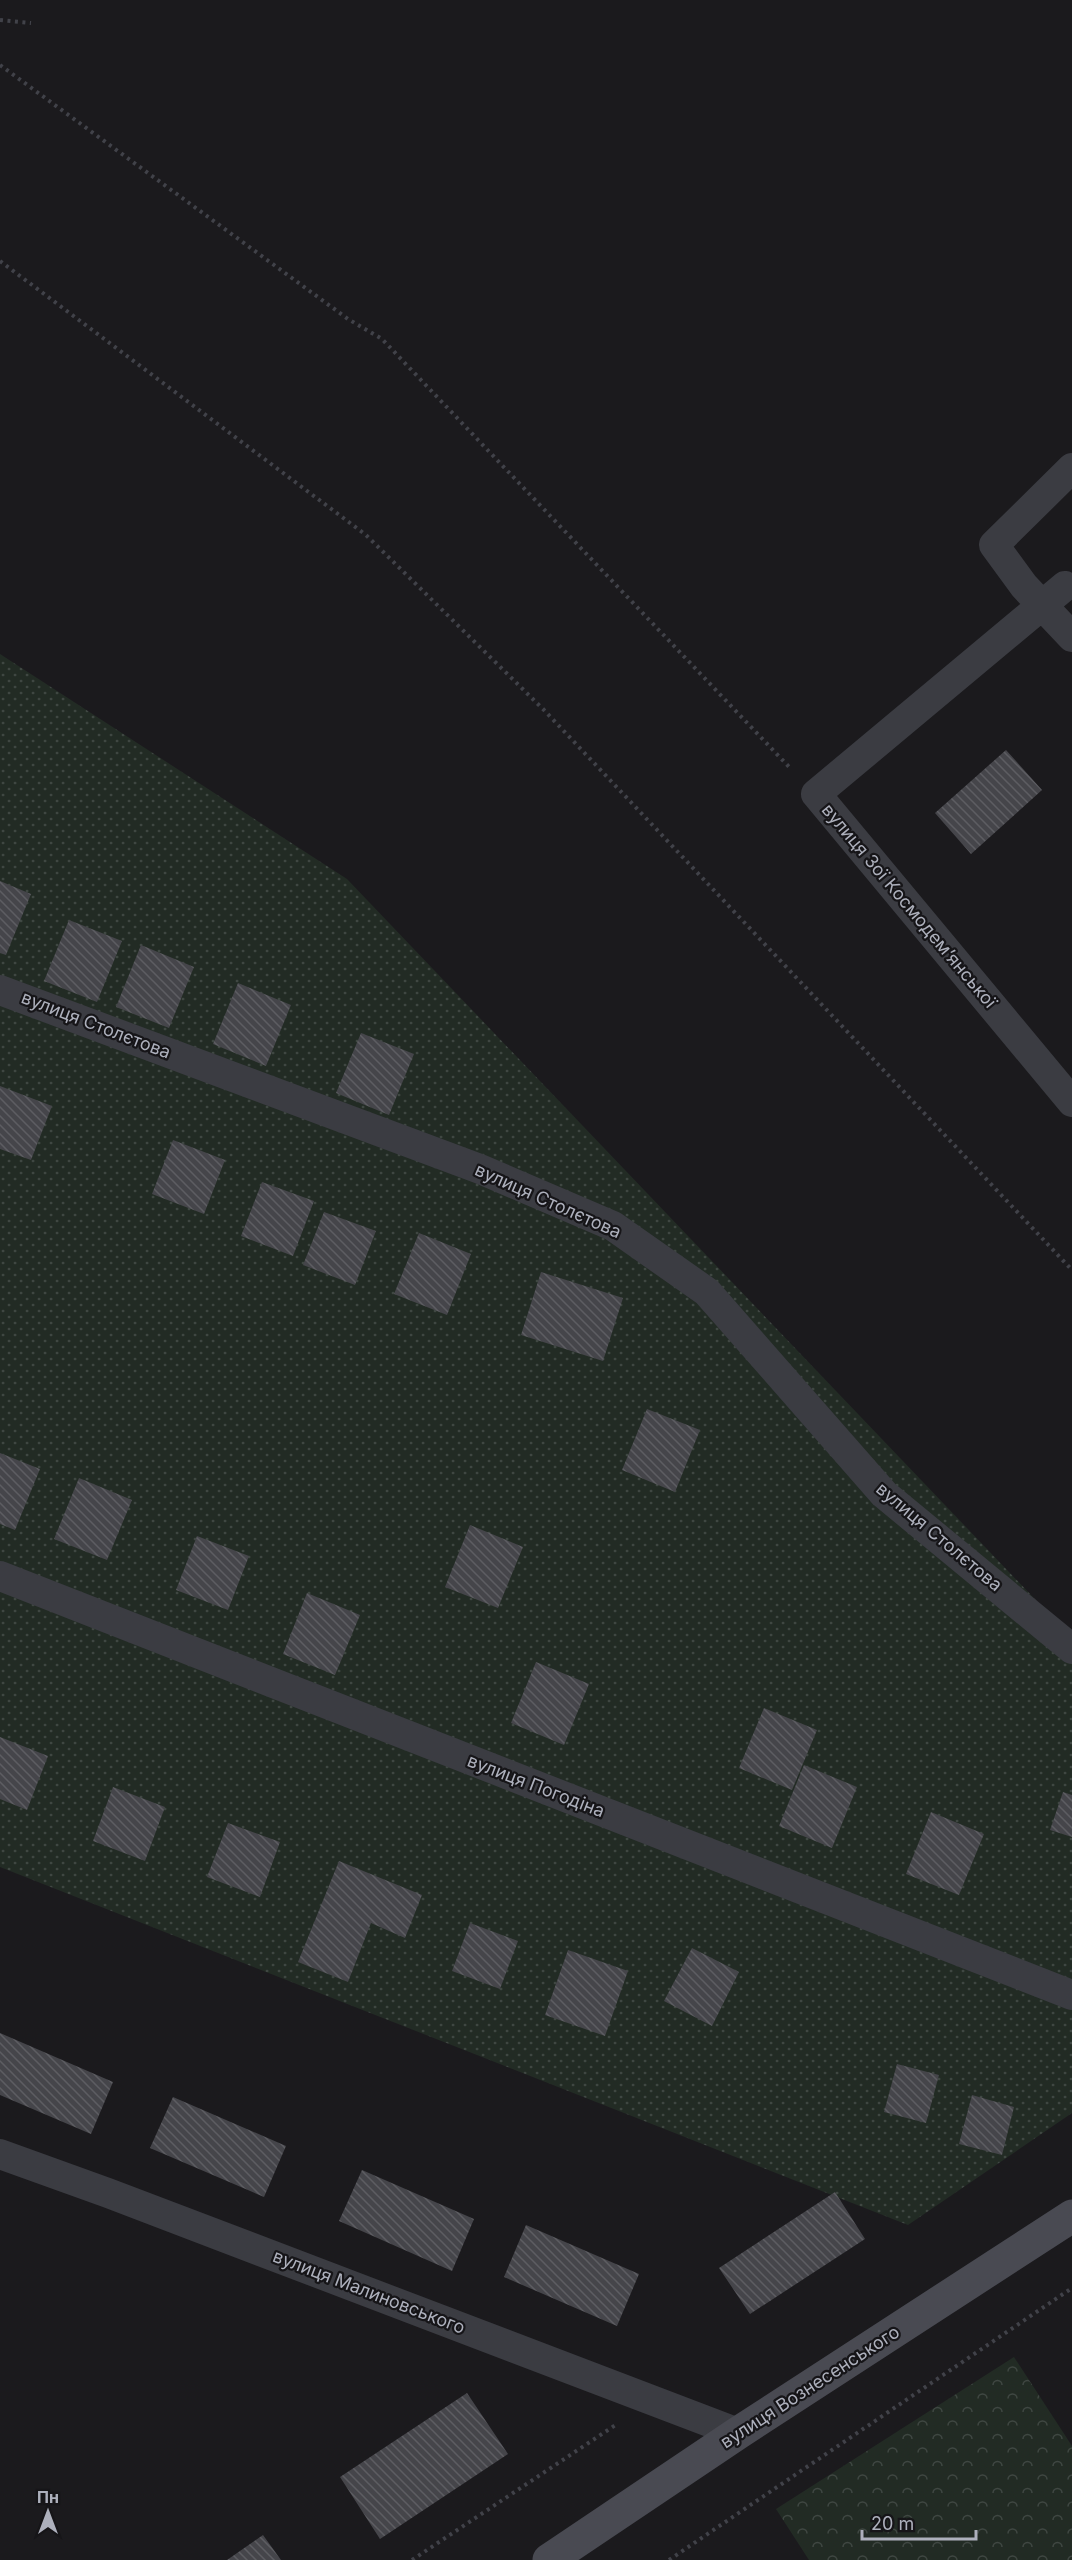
<svg xmlns="http://www.w3.org/2000/svg" width="1072" height="2560" font-family="Inter,sans-serif">
  <defs>
    <pattern id="grass-dots" width="8" height="8" patternUnits="userSpaceOnUse" patternTransform="scale(1.5)"><rect width="8" height="8" fill="#222b24"/><path d="M2 2h.1M6 6h.1" fill="none" stroke="#3f4742" stroke-width="1.8" stroke-linecap="round"/></pattern>
    <pattern id="park-crowns" width="20" height="18" patternUnits="userSpaceOnUse" patternTransform="scale(1.5)"><rect width="20" height="18" fill="#222b24"/><path d="M2 6a3 3 0 1 1 6 0M12 15a3 3 0 1 1 6 0" fill="none" stroke="#3f4742"/></pattern>
    <pattern id="building-back-hatch" width="6" height="6" patternUnits="userSpaceOnUse" patternTransform="scale(1.5)"><rect width="6" height="6" fill="#45454a"/><path d="M-1 5l2 2M0 0l6 6M5-1l2 2" fill="none" stroke="#5d5d62"/></pattern>
  </defs>
  <rect width="100%" height="100%" fill="#1b1a1d"/>
  <path fill="url(#grass-dots)" d="M0,654L347,879L1072,1638V2113L908,2225L0,1867Z"/>
  <path fill="url(#park-crowns)" d="M1014,2357L1072,2446V2560H809L776,2509Z"/>
  <path fill="url(#building-back-hatch)" d="M1006,750L1042,790L971,854L935,813Z
    M0,881L31,894L6,955L0,953Z
    M69,920L122,941L97,1002L44,981Z
    M141,945L194,967L169,1028L116,1007Z
    M238,983L291,1005L266,1066L213,1044Z
    M361,1033L414,1054L389,1115L336,1093Z
    M0,1086L52,1106L31,1160L0,1149Z
    M173,1140L225,1160L204,1214L152,1194Z
    M262,1182L314,1201L293,1256L241,1236Z
    M324,1212L376,1231L355,1285L303,1265Z
    M419,1233L471,1254L447,1315L394,1294Z
    M541,1272L623,1298L603,1361L521,1335Z
    M647,1409L700,1430L675,1492L622,1470Z
    M0,1453L40,1469L15,1530L0,1524Z
    M79,1478L132,1500L107,1560L54,1539Z
    M470,1525L523,1547L498,1608L445,1587Z
    M197,1536L249,1556L228,1610L176,1590Z
    M307,1593L360,1615L335,1675L283,1654Z
    M536,1662L589,1684L564,1745L511,1723Z
    M764,1708L817,1730L792,1790L739,1768Z
    M0,1737L48,1756L27,1810L0,1799Z
    M804,1765L857,1787L832,1848L779,1826Z
    M113,1787L165,1807L145,1861L93,1841Z
    M1063,1792L1072,1795V1837L1050,1830Z
    M931,1812L984,1834L959,1895L906,1874Z
    M228,1823L280,1842L260,1897L207,1877Z
    M339,1861L422,1895L405,1938L371,1923L348,1982L298,1962Z
    M470,1923L518,1941L500,1989L452,1971Z
    M692,1948L739,1972L712,2026L664,2001Z
    M568,1950L628,1971L605,2036L545,2015Z
    M0,2033L113,2082L91,2134L0,2095Z
    M897,2064L939,2075L926,2123L884,2112Z
    M972,2095L1014,2107L1002,2155L959,2144Z
    M173,2097L286,2146L264,2197L150,2148Z
    M362,2170L474,2219L452,2271L339,2221Z
    M835,2192L865,2239L750,2314L719,2268Z
    M526,2225L639,2274L617,2326L504,2277Z
    M467,2393L508,2454L380,2539L340,2477Z
    M263,2535L281,2560H227Z"/>
  <g fill="none" stroke-linecap="round" stroke-linejoin="round">
    <path stroke="#414249" stroke-width="4" stroke-dasharray="3 4.5" stroke-linecap="butt" d="M0,20L31,23
      M0,65L348,319L382,339L791,769
      M0,261L366,535L544,710L1072,1270
      M412,2560L617,2424
      M669,2560L1072,2288"/>
    <path stroke="#3b3c42" stroke-width="30" d="M1072,468L994,545L1024,586L1072,637
      M1065,586L816,794L1072,1102
      M0,990L480,1169L613,1226L707,1292L884,1494L1072,1649
      M0,1576L1072,1995
      M0,2154L108,2193L738,2433"/>
    <path stroke="#494a52" stroke-width="33" d="M549,2560L738,2433L1072,2216"/>
  </g>
  <g text-anchor="middle" stroke-width="4.5" stroke-linejoin="round" paint-order="stroke">
    <g font-size="18" fill="#adb0bc" stroke="#161518">
      <text transform="translate(909 906) rotate(50)" y="6">вулиця Зої Космодем’янської</text>
      <text transform="translate(96 1025) rotate(21)" y="6">вулиця Столєтова</text>
      <text transform="translate(548 1201) rotate(24)" y="6">вулиця Столєтова</text>
      <text transform="translate(939 1537) rotate(40)" y="6">вулиця Столєтова</text>
      <text transform="translate(536 1786) rotate(21)" y="6">вулиця Погодіна</text>
      <text transform="translate(369 2292) rotate(21)" y="6">вулиця Малиновського</text>
      <text transform="translate(810 2387) rotate(-33)" y="6">вулиця Вознесенського</text>
    </g>
  </g>
  <g transform="translate(48 2512)" stroke="#161518" stroke-width="4.5" paint-order="stroke">
  <path d="M0-4.5L10 22L0 15L-10 22Z" fill="#adb0bc"/>
  <text y="-9" font-size="16" font-weight="bold" text-anchor="middle" fill="#adb0bc">Пн</text>
  </g>
  <path d="M862 2530v9h114v-9" fill="none" stroke="#adb0bc" stroke-width="3"/>
  <text x="871" y="2530" font-size="18" fill="#adb0bc" stroke="#161518" stroke-width="4.5" paint-order="stroke">20 m</text>
</svg>
